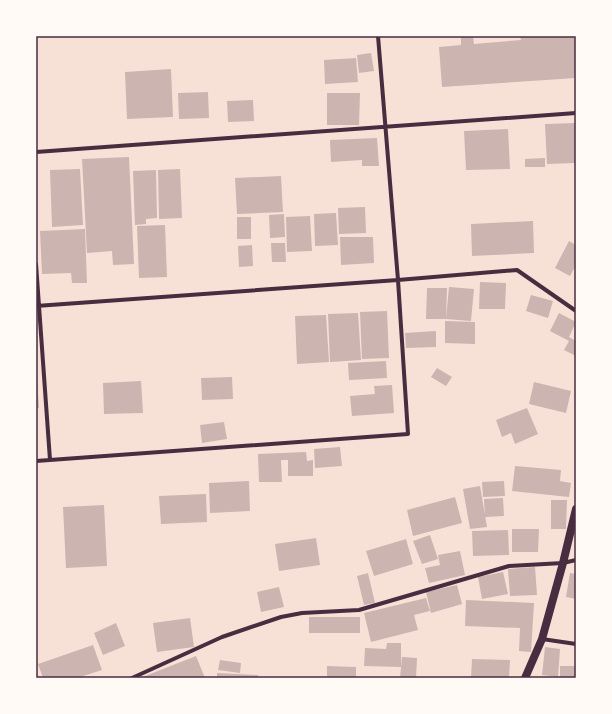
<svg xmlns="http://www.w3.org/2000/svg" width="612" height="714" font-family="Ubuntu,sans-serif">
  <rect width="100%" height="100%" fill="#f7e1d7"/>
  <path fill="#ccb4b1" d="M473,36L474,44L521,40L520,36H548V37L576,36V78L442,87L439,47L461,45V37Z
    M371,53L374,71L359,73L357,55Z
    M356,58L358,82L325,84L324,60Z
    M171,69L173,117L127,119L125,72Z
    M208,92L209,118L179,119L178,93Z
    M327,93H360L359,125H327Z
    M253,100L254,121L228,122L227,101Z
    M576,123V163L547,164L545,124Z
    M508,129L510,169L466,170L464,131Z
    M377,138L379,166H362V160L331,162L330,140Z
    M129,157L134,264L113,265L112,251L87,253L82,159Z
    M545,158V167H525V159Z
    M80,169L83,225L52,227L50,170Z
    M180,169L182,218L159,219L158,170Z
    M156,170L157,218L146,219V224L135,225L133,171Z
    M281,176L283,212L237,214L235,178Z
    M365,207L366,233L339,234L338,208Z
    M336,213L338,245L315,246L314,214Z
    M284,214L285,237L270,238L269,215Z
    M310,216L312,251L287,252L286,217Z
    M237,217H251V239H237Z
    M533,221L534,253L472,256L471,224Z
    M165,225L167,277L139,278L137,226Z
    M85,229L87,283H72L71,273L42,274L40,231Z
    M340,237H373L374,263L341,265Z
    M569,241L576,245V265L570,276L555,268Z
    M271,243H285L286,262H272Z
    M252,245L253,266L239,267L238,246Z
    M480,282L506,283L505,309H479Z
    M449,287L474,289L471,321L446,319Z
    M427,288H447L446,319H426Z
    M531,295L553,301L548,318L526,311Z
    M387,311L389,358L362,359L360,312Z
    M358,313L361,360L330,362L328,314Z
    M559,313L576,322L569,337L576,341V356L564,350L569,341L550,331Z
    M326,315L329,362L297,364L295,316Z
    M445,321L475,322V344L445,343Z
    M436,331V347L406,348L405,333Z
    M386,361L387,378L349,380L348,363Z
    M437,368L452,377L446,386L431,377Z
    M36,377H37L39,408H36Z
    M232,377L233,399L202,400L201,378Z
    M141,381L143,413L104,414L103,383Z
    M534,382L571,391L566,413L529,404Z
    M392,385L394,413L352,416L350,396L375,394L374,386Z
    M527,408L538,434L515,444L511,433L502,437L496,420Z
    M224,422L227,439L202,443L200,425Z
    M340,447L342,466L315,468L314,449Z
    M306,452L307,461L313,460V476H288V460H281L282,482H259L258,454Z
    M515,466L561,470L560,481L571,483L569,497L512,491Z
    M249,481L250,511L210,513L209,483Z
    M504,481L505,496L483,497L482,482Z
    M480,486L487,527L470,529L463,489Z
    M206,494L207,522L161,524L159,496Z
    M455,497L462,523L413,536L407,510Z
    M503,498L504,516L485,517L484,499Z
    M551,500H567L566,529H551Z
    M104,505L107,566L66,568L63,507Z
    M512,529H539L538,552H512Z
    M508,530L509,555L473,556L472,531Z
    M430,535L438,559L422,564L413,541Z
    M316,538L320,565L279,571L275,544Z
    M406,539L413,564L374,576L366,551Z
    M460,551L465,575L429,583L425,568L440,565L438,555Z
    M535,567L537,595L510,596L508,569Z
    M503,572L508,594L482,599L478,577Z
    M368,573L375,603L364,605L357,576Z
    M570,573L576,574V599L566,597Z
    M457,585L462,604L431,613L426,592Z
    M279,587L284,607L261,612L257,592Z
    M426,598L430,611L414,615L418,630L371,642L364,613Z
    M466,600L534,603L531,652L519,651L520,628L465,626Z
    M309,617H360V633H309Z
    M190,618L194,647L157,652L153,623Z
    M116,623L125,646L103,655L94,633Z
    M387,643H401V667L364,666L365,648L386,649Z
    M93,645L102,670L77,678H43L38,664Z
    M545,647L560,649L558,677L542,675Z
    M196,656L205,678H140Z
    M402,657L417,658L416,678H400Z
    M472,659L510,660L509,678H471Z
    M220,660L241,663L240,673L218,670Z
    M327,666L356,667V678H327Z
    M560,666H576V678H560Z
    M217,673L258,675V678H217Z"/>
  <g fill="none" stroke-linecap="round" stroke-linejoin="round">
    <path stroke="#4a2c40" stroke-width="4" d="M36,152L576,113
      M36,264L50,460
      M36,306L398,280L517,270L576,311
      M36,461L408,434L398,280L378,36
      M542,639L576,644
      M132,678L222,637L281,617L302,613L359,610L509,566L563,563L576,560"/>
    <path stroke="#4a2c40" stroke-width="8" d="M525,678L542,639L563,563L576,509"/>
  </g>
  <rect width="612" height="714" fill="none" stroke="#fffaf5" stroke-width="74"/>
  <rect x="37" y="37" width="538" height="640" fill="none" stroke="#4a2c40" stroke-width="1.5"/>
</svg>
